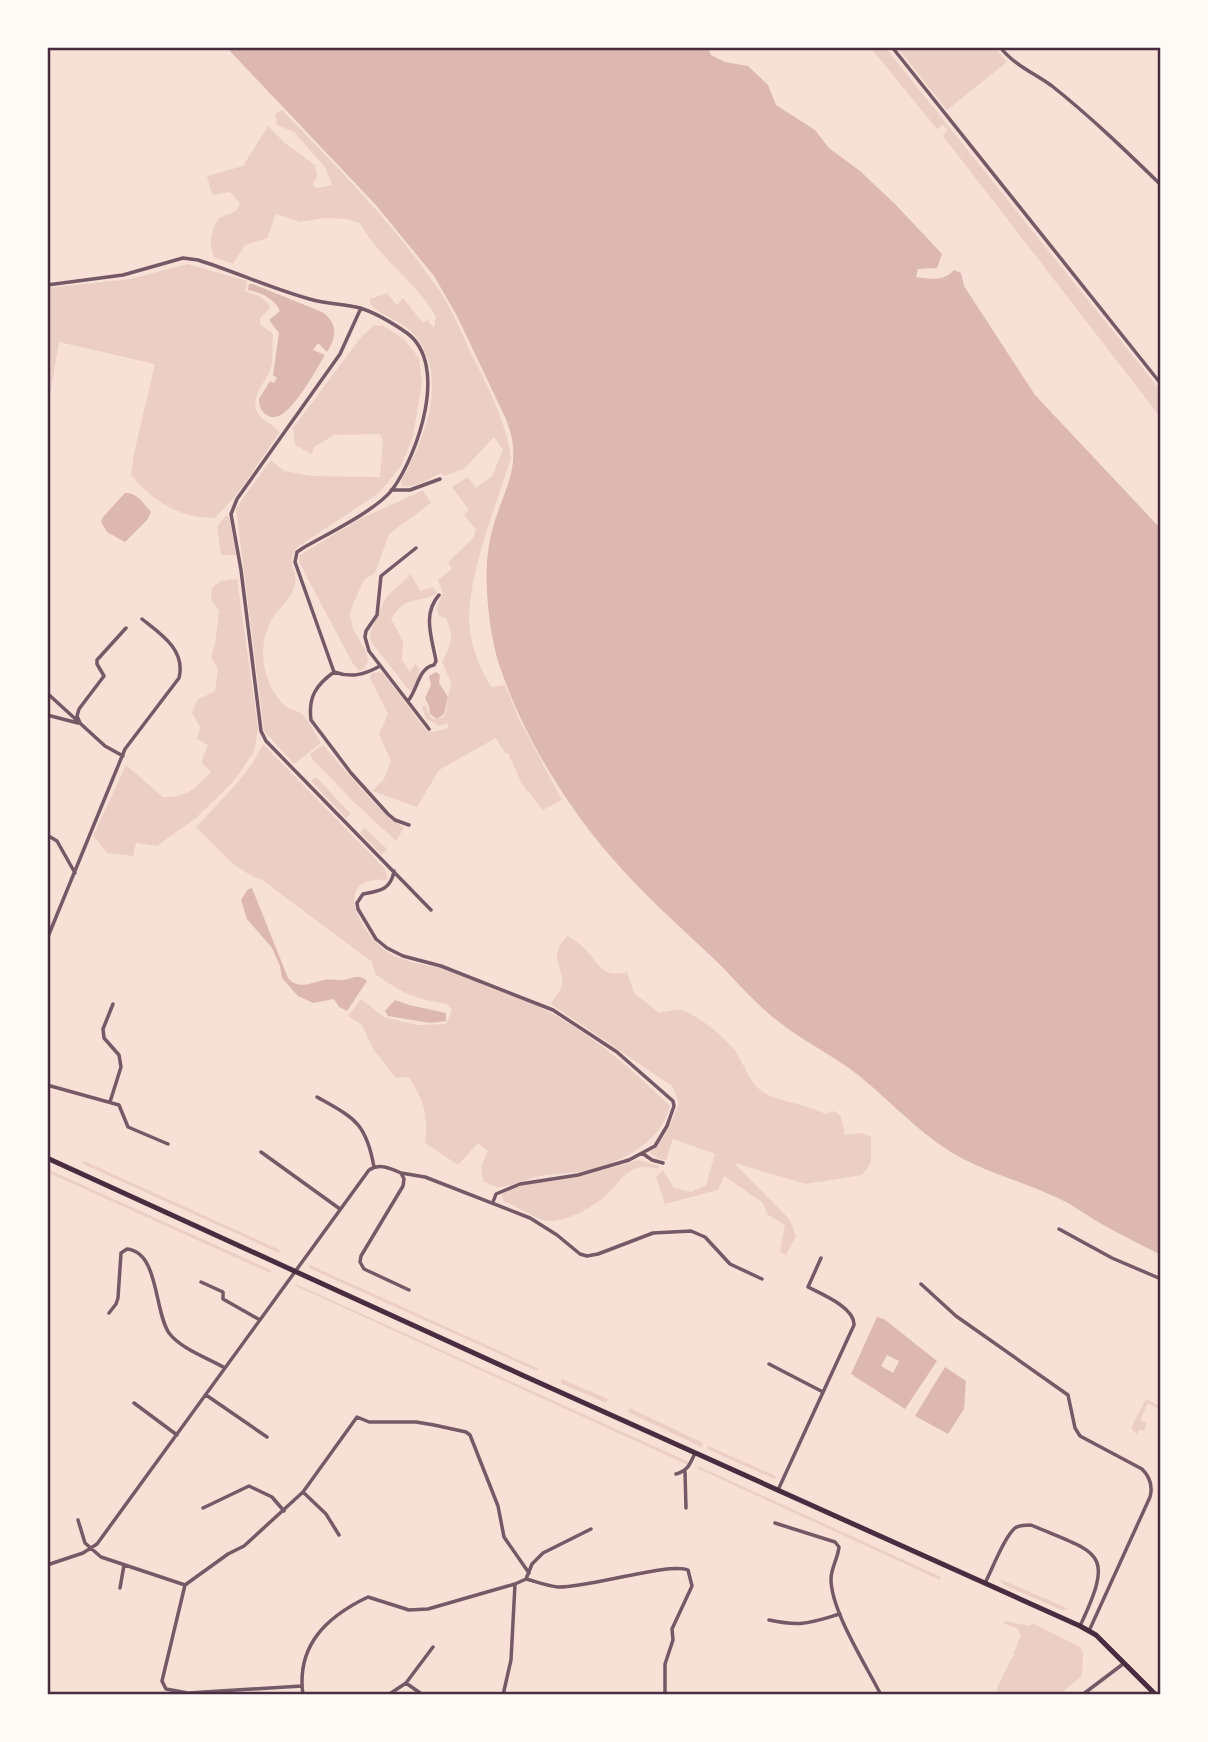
<svg xmlns="http://www.w3.org/2000/svg" width="1208" height="1742" font-family="Montserrat,sans-serif">
  <rect width="100%" height="100%" fill="#f7e1d7"/>
  <path fill="#ebcfc5" d="M870,47H885L1161,391V418L943,136L948,130L943,125L937,129Z
    M897,47H995L1007,62L947,110Z
    M282,110C339,169 398,228 443,296C456,317 465,342 476,363C491,393 507,425 511,458C496,506 464,583 470,631C473,652 481,669 491,687L505,685L519,719L562,800L543,810L522,784L508,753H505L496,738L439,770L417,807L372,791L384,779L391,761L379,734L388,714L370,678L372,673L382,672L426,730L433,732L449,728L447,723L440,726L426,719L422,706H427C428,719 435,722 445,716L451,682L442,662C451,642 455,640 446,618L439,616L437,608L443,592L438,580L452,569L448,562L473,538L476,530L464,515L469,510L452,487L468,477L476,488L492,476L503,450L494,437L464,469L445,476L441,473C429,479 416,488 402,486L401,481C425,439 450,377 414,334C401,320 382,317 370,304V299L387,293L397,305L403,298L423,323L427,320L434,327L436,317C416,280 380,261 360,223L346,219L325,218L300,222L276,214L267,238L245,245L233,264L214,257C208,242 211,231 219,218L236,211L240,203L230,192L212,195L207,176L243,166L268,126L286,144L315,165L317,176L313,184L316,188L332,185L325,167L294,132L277,125L275,114Z
    M188,264L247,281L245,291L259,296L270,305L269,309L260,318V324L273,334C272,344 273,353 272,362C271,380 246,396 259,415C264,423 274,423 279,433L238,493L215,518C181,519 152,501 131,475L134,453L155,364L59,342L47,413V288L130,279Z
    M374,325L384,326L404,339L419,358L422,382L413,436L401,466L379,493L296,548C286,566 298,569 295,584C292,600 275,610 269,625C257,651 264,685 284,705C289,710 298,710 303,715C310,722 315,734 321,743L294,764L264,731L236,508L271,460L284,471L312,476L380,477L383,439L380,434L334,435L314,447L312,454L295,445L293,428L361,337Z
    M423,490L431,503L389,534L375,573L364,580L352,606L350,614L353,629L366,651L368,661L364,669L359,671L353,664L299,562L300,555L358,520Z
    M226,515L229,517L236,555H221L217,527Z
    M411,574L420,591L433,587L437,593C416,606 409,592 391,619L403,641L402,660L410,672L415,664L420,669L413,690H409L371,642L370,633L386,597Z
    M237,579L258,728L254,752L233,782L196,818L157,846L136,843L133,856L107,853L93,836L126,765L163,797C187,797 195,789 211,772L201,762L208,745L197,739L200,727L192,713L197,700L215,691L218,669L211,658L215,643L219,611L211,600L212,588L221,581Z
    M263,744L385,869L388,880C328,875 361,935 389,953C403,962 424,964 440,968C455,973 470,980 485,985C507,994 533,1002 553,1014C597,1039 634,1071 670,1106C659,1147 617,1164 578,1172C566,1174 553,1173 540,1176C527,1178 512,1187 498,1187C494,1187 487,1183 483,1181L481,1167L488,1151L478,1143L458,1165L425,1143C428,1114 425,1103 409,1077L396,1078L374,1050L362,1025L348,1016L361,999L384,1017L418,1025L446,1024L452,1010L447,1004C412,998 404,994 375,974L372,962L262,880C231,868 219,849 196,827C220,801 248,776 263,744Z
    M323,745C349,774 372,806 404,828L396,841L354,802L313,760L310,754Z
    M316,777L351,814L346,818L311,781Z
    M365,828L387,849L382,855L360,833Z
    M568,936C574,940 581,944 586,950C600,966 603,978 627,972L634,993L659,1013C665,1012 675,1009 681,1010C696,1013 727,1039 736,1052C744,1064 748,1079 759,1089C775,1103 806,1103 825,1114L834,1111L841,1116L845,1135L860,1133L871,1137V1163L862,1175L806,1184L734,1163L790,1220L796,1236L786,1255L780,1252L785,1225L767,1214L763,1203L724,1176L718,1190L665,1204L656,1177L663,1170L674,1188L691,1192L706,1185L715,1154L673,1139L666,1160L658,1159L649,1152C665,1141 672,1121 679,1103L672,1086L551,1004C554,997 561,992 562,984C564,967 546,955 568,936Z
    M639,1160L659,1166L658,1169C628,1160 623,1181 604,1197C590,1209 568,1221 549,1221C538,1221 516,1206 504,1201L501,1194L520,1185L578,1177Z
    M84,1161L280,1250L279,1253L83,1164Z
    M47,1169L271,1270L270,1273L47,1172Z
    M310,1265L539,1369L537,1371L309,1268Z
    M296,1284L689,1462L688,1465L294,1285Z
    M562,1379L608,1399L606,1403L560,1383Z
    M1146,1399L1161,1407V1410L1148,1403L1140,1420L1147,1423L1144,1431L1139,1429L1137,1434L1131,1428Z
    M630,1408L703,1443L701,1447L628,1412Z
    M708,1446L776,1476L775,1479L707,1449Z
    M698,1466L941,1577L940,1580L697,1468Z
    M1000,1579L1069,1609L1062,1610L1004,1585Z
    M1005,1621L1030,1626L1032,1623L1080,1647L1083,1653L1082,1676L1058,1695H994L999,1691L996,1690L1012,1657L1015,1656L1013,1654L1021,1636L1018,1629L1004,1623Z"/>
  <path fill="#dcb8b0" fill-rule="evenodd" d="M226,47H711L709,50L711,55L725,62L748,66L768,85L776,105L815,130L829,148L860,171L895,204L942,254L937,268L918,269L916,277C930,279 944,282 954,270L961,273L964,286L1035,395L1161,529V1255C1138,1243 1115,1232 1093,1219C1082,1212 1071,1204 1058,1198C1023,1181 985,1173 951,1152C917,1131 888,1099 857,1074C832,1055 803,1041 779,1022C754,1003 734,978 712,957C678,925 642,893 612,858C566,806 522,733 500,667C489,634 483,579 489,545C497,495 528,470 505,417L456,314L434,276L375,204Z
    M249,284H253L322,312C338,323 337,337 327,352L318,343L313,350L325,355C316,369 289,422 271,417C262,414 259,407 259,399L270,381L274,383L277,378L273,375L279,333L269,320L280,311C274,298 262,293 248,290Z
    M125,493C137,492 144,504 151,512L147,520L125,542L107,532L101,522L103,517Z
    M436,672L440,675L439,683L448,697L444,714L437,719L430,714L429,706L425,698L431,685L429,676Z
    M252,888L288,978C299,990 310,983 324,980C330,979 335,980 341,980C352,980 357,972 367,981L347,1011L339,1007L334,999L313,1003L298,996L282,978L280,966L272,948L247,919L241,900L248,889Z
    M395,1000L409,1005L446,1013V1021L430,1023L388,1016L385,1011Z
    M877,1317L884,1319L937,1361L905,1409L851,1374ZM887,1355L899,1361L893,1373L881,1366Z
    M945,1367L966,1381L964,1409L948,1434L915,1416Z"/>
  <g fill="none" stroke-linecap="round" stroke-linejoin="round">
    <path stroke="#755966" stroke-width="3.5" d="M892,47L1161,384
      M1000,47C1014,65 1034,73 1052,86C1091,117 1126,151 1161,185
      M47,285L123,275L183,258L198,260C236,272 275,290 313,300C328,304 345,304 360,308C376,313 394,324 407,333C450,365 417,456 392,490C375,511 327,534 303,548L297,552L295,562L334,672C316,685 308,697 311,720L351,773L388,814L395,820L409,825
      M361,308L340,354L237,499L231,514L241,570L261,731L266,741L431,910
      M391,490H410L440,479
      M416,548L381,576L377,615L366,631L365,637L369,651L429,729
      M334,672C351,678 364,675 380,666
      M47,693L105,746L123,756
      M408,701C418,689 418,668 434,665L436,661C432,638 422,614 439,595
      M47,715L78,723
      M80,723L77,716L79,709L104,676L97,664V660L126,628
      M47,835L57,841L75,873
      M394,871C391,890 379,891 363,894L357,903L358,909L376,939L387,948L403,956L441,966L553,1010L617,1052L673,1101L674,1106L667,1126L655,1146L629,1160L578,1175L520,1184L496,1194L493,1202
      M47,939L125,749L179,678C186,650 161,634 142,619
      M47,1085L119,1105L128,1127L168,1144
      M317,1097C354,1118 366,1122 374,1167
      M110,1102L121,1067L119,1055L104,1038L103,1029L113,1004
      M261,1152L340,1209
      M642,1153L652,1160L663,1163
      M401,1173L425,1177L530,1218L557,1235L580,1254L587,1256L598,1254L653,1233L691,1231L705,1237L730,1264L762,1279
      M1059,1229L1112,1258L1161,1279
      M201,1282L223,1292V1299L260,1320
      M921,1284L956,1316L1068,1395L1075,1428L1080,1436L1142,1469C1150,1477 1153,1486 1150,1497L1089,1631
      M109,1313L116,1304L118,1298L121,1253L127,1249C159,1252 154,1311 169,1333C181,1349 208,1358 225,1368
      M769,1364L823,1392
      M206,1395L267,1437
      M134,1403L177,1435
      M685,1472L686,1508
      M676,1474C688,1471 690,1464 695,1453
      M778,1490L854,1325C855,1308 822,1294 808,1287L821,1258
      M303,1492L326,1514L339,1535
      M203,1508L249,1486L272,1497L284,1511
      M78,1520L85,1543L101,1557L185,1585
      M775,1523L835,1542L839,1547C838,1558 831,1568 831,1579C831,1611 866,1665 881,1695
      M47,1565L83,1553L97,1544L369,1170C380,1163 390,1168 401,1173L404,1179L403,1186L361,1256L360,1262L364,1269L409,1290
      M526,1579C537,1582 547,1586 558,1587C587,1588 670,1562 688,1570L692,1586L672,1629L673,1640L665,1664V1695
      M985,1583C992,1570 1004,1537 1015,1528C1019,1525 1026,1525 1031,1525C1099,1554 1116,1550 1080,1626
      M120,1588L124,1565
      M769,1620C802,1627 809,1623 840,1614
      M406,1683L423,1695
      M302,1686L188,1693L166,1689L162,1681L185,1585L228,1554L244,1546L303,1492L357,1417L369,1422H416L434,1425L466,1432L470,1435L498,1506L504,1537L529,1573
      M303,1695C296,1646 326,1617 368,1597L409,1610L428,1609L515,1584L526,1579L532,1564L543,1553L591,1529
      M388,1695L406,1683L433,1647
      M503,1695L511,1660L515,1584
      M1082,1695L1123,1664"/>
    <path stroke="#4a2c40" stroke-width="5" d="M47,1158L522,1375L1080,1626L1096,1635L1156,1695"/>
  </g>
  <rect width="1208" height="1742" fill="none" stroke="#fffaf5" stroke-width="98"/>
  <rect x="49" y="49" width="1110" height="1644" fill="none" stroke="#4a2c40" stroke-width="2.5"/>
</svg>
